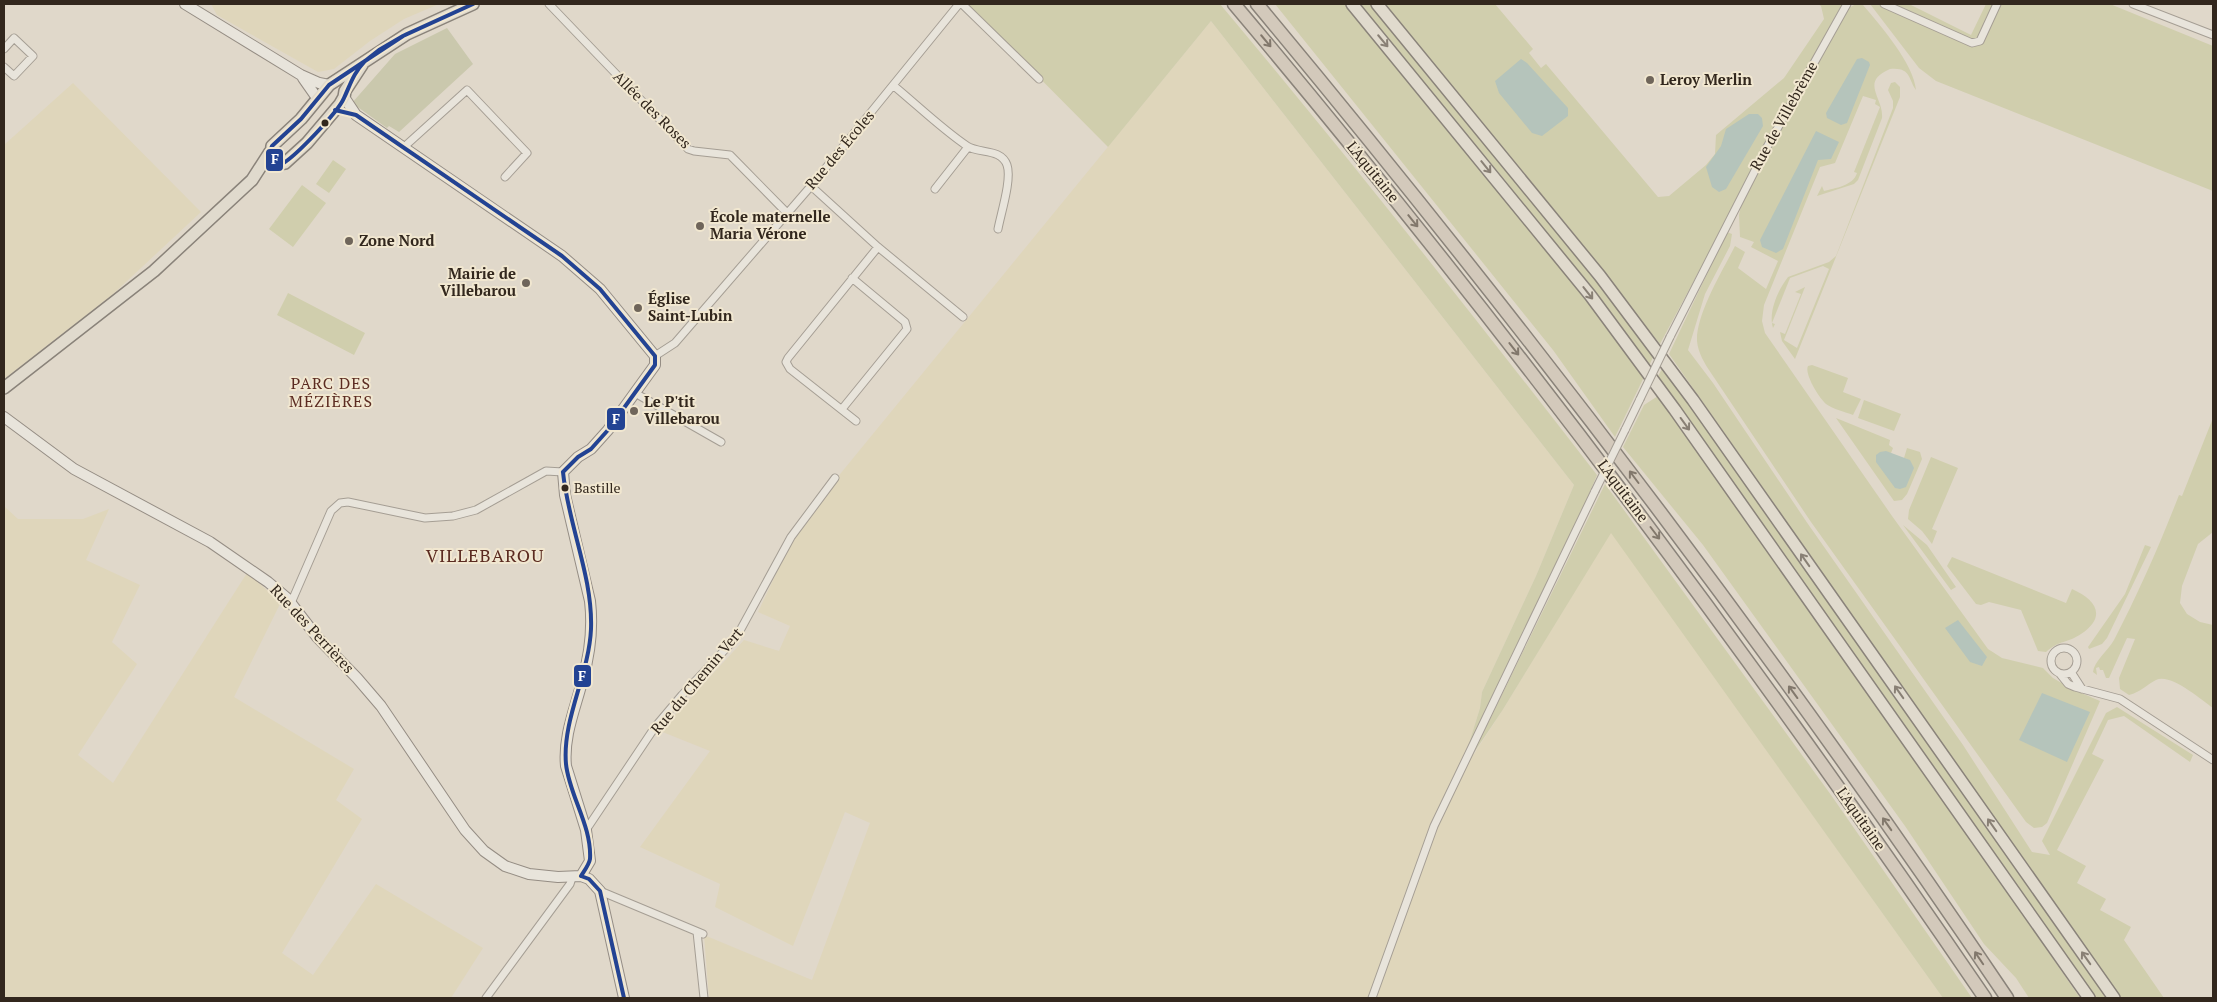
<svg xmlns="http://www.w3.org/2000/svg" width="2217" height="1002" font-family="'PT Serif',serif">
  <rect width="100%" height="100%" fill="#e0d8ca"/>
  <path fill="#dfd6bb" d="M211,4H439L404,19L370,41L334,69L318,72L217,15Z
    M1211,21L1574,485L1536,576L1482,692L1480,708L1467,750L1474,754L1502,711L1611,532L1943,998H709L704,935L812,980L870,823L845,812L793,946L715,907L720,884L640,847L710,751L660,731L744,640L779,651L790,626L758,612L800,523Z
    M73,83L201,212L112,295L4,379V145Z
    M4,506L18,519H83L109,509L86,560L140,585L112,642L137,664L78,755L113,783L247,573L281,602L234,697L354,769L336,800L362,819L282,953L313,975L376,884L483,948L451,998H4Z"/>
  <path fill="#d0cead" d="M966,4H1220C1349,158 1474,316 1597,475L1584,506L1467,750L1480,708L1482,692L1536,576L1574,485L1211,21L1108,147Z
    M1275,4H1344L1567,275L1644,377L1615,437L1553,350Z
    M1358,4H1371L1595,278L1654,355L1649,366L1505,180Z
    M1385,4H1495L1533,49L1529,53L1541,68L1546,64L1658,197L1669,196L1706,165L1715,154L1716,135L1784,78L1824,19L1821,6L1818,4H1842L1660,344L1571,230Z
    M1856,4L1863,5C1880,25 1914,64 1916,90C1908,79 1911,67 1890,69C1859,82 1884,98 1882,118L1858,180L1854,184L1817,196L1822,186L1824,191C1835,188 1853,186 1857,173L1854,172L1880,107L1875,104L1876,100L1863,96L1835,163L1820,167L1764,305L1762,321L1765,333L1892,516L1988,649L2002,658L2043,668L2053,678L2072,689L2100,701L2047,823L2042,827L2034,828L2026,822L1811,522L1711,373C1705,364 1698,353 1697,341C1696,314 1723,270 1735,246L1745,252L1738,268L1766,289L1778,261L1751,247L1754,242L1740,237L1739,215L1741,206L1771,147L1847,9Z
    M1870,4H1909L1971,35L1986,4H2110L2213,46V191L1936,81L1919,68Z
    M1895,82L1900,87V97L1795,359L1782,341L1780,332L1785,334L1801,294L1795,292L1805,287L1784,340L1797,348L1829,269L1823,266L1790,278L1772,323L1775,324L1773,328C1768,312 1778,290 1788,277L1829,262L1836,256L1893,108V101L1888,90L1891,83Z
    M333,160L346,169L329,193L316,184Z
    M302,185L326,203L293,247L269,229Z
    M1727,232L1732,234L1730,246L1705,294L1688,350L1713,383L1808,524L1963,745L2032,852L2050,855L2042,841L2106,713L2117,707L2193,755L2190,762L2124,716L2108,720L2092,754L2104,760L2057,850L2086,866L2077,883L2106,899L2100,910L2131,927L2124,940L2164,998H2121L1669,354Z
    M288,293L365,333L354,355L277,315Z
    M1812,365L1848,378L1843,392L1861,399L1853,415C1845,412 1833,409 1826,404C1819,398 1804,374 1808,366Z
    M1663,367L2108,998H2095L1658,376Z
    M1658,396L1914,757L2080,998H2029L2016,978L1984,944L1905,826L1703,545L1623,447L1644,405Z
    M1864,400L1901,414L1894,431L1858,418Z
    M1836,418L1890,440L1889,445L1893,448L1891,453L1880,452L1910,460L1904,458L1907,448L1920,452L1922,459L1907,494L1902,500L1894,501Z
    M2213,418V532L2198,544L2182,586L2180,603L2187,614L2200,622L2213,625V708C2201,700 2171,673 2156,680C2146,685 2141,692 2129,695L2120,689L2119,678L2135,639L2127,638L2109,678H2106L2103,670H2100L2099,667L2096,668L2097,675L2093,672C2094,661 2108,651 2114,640C2138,594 2160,544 2179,495L2182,496Z
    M1931,457L1958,468L1932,529L1937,531L1932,544L1922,531L1908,519L1909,510Z
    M1605,484L1831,795L1972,998H1943L1611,533L1502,711L1473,754Z
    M1903,525L1927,545L1956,587L1951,590Z
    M2145,545L2151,547L2107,638L2102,644L2089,649L2088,647L2125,594Z
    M1952,557L2066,603L2072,589C2095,599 2108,616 2081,634C2068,643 2059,640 2046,652L2038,651L2021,610L1989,602L1981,605L1976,604L1947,566Z"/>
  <path fill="#cac8ad" d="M447,28L473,64L399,132L389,126L387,128L352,103L395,54Z"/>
  <path fill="#b5c4bb" d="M1862,58L1869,62L1870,65L1847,123L1841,125L1827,118L1826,113L1857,59Z
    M1521,59L1527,63L1568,108V116L1542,136L1532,133L1499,93L1495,81Z
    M1749,114H1758L1762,118L1763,126L1726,189L1719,192L1712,187L1706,167L1721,146L1726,129Z
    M1816,131L1839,142L1831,159L1818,160L1783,249L1776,253L1762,247L1760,240Z
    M1886,451L1910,460L1914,468L1906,487L1900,489L1895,488L1876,462V455L1880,452Z
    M1958,620L1987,657L1982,666L1970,662L1945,628Z
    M2042,693L2090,712L2067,762L2019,740Z"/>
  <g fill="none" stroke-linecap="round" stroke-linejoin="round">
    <g stroke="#a59e94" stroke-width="9">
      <path id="street" d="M549,4L688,149L694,151L730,155L787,213
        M962,4L1039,79
        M1884,4L1972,43L1980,41L1997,4
        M2133,4L2213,35
        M4,49L14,38L33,56L14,76L4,67
        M894,86C917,105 943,130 967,146C979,154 1001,148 1007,165C1012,179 1001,213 998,229
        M404,147L467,90L527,153L505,177
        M811,186L878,247L963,317
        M935,189L968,147
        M1670,337L1767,147L1847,4
        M655,356L675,343L811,186L959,4
        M635,393L721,442
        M842,409L907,329L905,322L852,278
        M856,421L790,369L786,362L788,358L878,247
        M1625,430L1640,399
        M291,603L331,511L340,503L348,502L425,518L453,516L476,510L546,471L563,472
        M2051 661a13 13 0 1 1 26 0a13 13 0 1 1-26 0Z
        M2071,672L2082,689
        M2060,674L2068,684L2075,687L2120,699L2213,760
        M586,830L655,727L682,695L736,638L791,537L835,478
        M600,891L703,934
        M697,932L704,998
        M486,998L570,884L572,878
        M1372,998L1434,826L1595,491"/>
    </g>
    <g stroke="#958d84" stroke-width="12">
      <path id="secondary" d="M185,4L301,75L319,83L329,85
        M303,78L317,98
        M344,97L356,115L562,256L600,289L655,356V365L608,430L591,449L578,457L563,472L565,495L590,601C593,627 590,653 583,678C576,707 563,735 566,766L586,830L590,861L581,876
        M4,417L74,469L210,542L268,582L287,598L317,637L357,678L381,706L465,830L484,851L505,866L529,874L558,877L581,876L589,879L600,891L624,998"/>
    </g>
    <g stroke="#8a837a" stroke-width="14">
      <path id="primary" d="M1352,4L1590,295L1675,410L2089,998
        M1377,4L1600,276L1693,400L2114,998
        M362,65L345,91L344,97L340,104L307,143L285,163C279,164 274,162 271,156L272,146L301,119L329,85L407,34L473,4
        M4,388L154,271L252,180L270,152"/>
    </g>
    <g stroke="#8a837a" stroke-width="15">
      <path id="highway" d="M1234,4C1502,322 1751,655 1985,998
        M1257,4C1523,323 1775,654 2007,998"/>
    </g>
    <use href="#street" stroke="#e8e4db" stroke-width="7"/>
    <use href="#secondary" stroke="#e8e4db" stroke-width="10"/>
    <use href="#primary" stroke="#e0dacd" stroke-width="11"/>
    <use href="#highway" stroke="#d3c9bb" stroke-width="12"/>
    <g stroke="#a59e94" stroke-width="9" stroke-linecap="butt">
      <path id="street-bridge" d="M1640,399L1670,337
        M1595,491L1625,430"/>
    </g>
    <use href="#street-bridge" stroke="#e8e4db" stroke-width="7"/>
    <g stroke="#f1e7d0" stroke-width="8">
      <path id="bus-1" d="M473,4L403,36L407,34Z
        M365,61C353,74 351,83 344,98C338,112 296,156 282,164L272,158L270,152L272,146L301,119L329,85Z
        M365,61L379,50L403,36
        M365,61L403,36
        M335,110L356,115L562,256L600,289L655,356
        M563,472C568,524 593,577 591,629C589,675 562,719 566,764C569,795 592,826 590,859C589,865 584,871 581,876
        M563,472L578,457L591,449L608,430L655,365V356
        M581,876L589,879L600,891L624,998"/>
    </g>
    <use href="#bus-1" stroke="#234393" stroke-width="4"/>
  </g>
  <defs><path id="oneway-shaft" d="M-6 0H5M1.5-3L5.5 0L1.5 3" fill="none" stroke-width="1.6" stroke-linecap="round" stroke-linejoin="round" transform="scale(1.25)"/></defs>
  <g stroke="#82786c">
    <use href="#oneway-shaft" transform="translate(1266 41) rotate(50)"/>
    <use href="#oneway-shaft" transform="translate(1413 221) rotate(51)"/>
    <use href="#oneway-shaft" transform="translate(1514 349) rotate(52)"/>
    <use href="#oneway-shaft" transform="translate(1634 477) rotate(-127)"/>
    <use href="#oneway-shaft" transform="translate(1655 533) rotate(53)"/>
    <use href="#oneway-shaft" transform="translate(1793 692) rotate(-126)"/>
    <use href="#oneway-shaft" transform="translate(1887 824) rotate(-125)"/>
    <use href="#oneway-shaft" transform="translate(1979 958) rotate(-124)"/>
  </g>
  <g stroke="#898075">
    <use href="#oneway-shaft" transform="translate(1383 41) rotate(50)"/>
    <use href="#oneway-shaft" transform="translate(1486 167) rotate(51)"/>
    <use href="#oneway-shaft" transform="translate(1588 293) rotate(52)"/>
    <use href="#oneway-shaft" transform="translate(1685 424) rotate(54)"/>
    <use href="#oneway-shaft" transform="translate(1805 560) rotate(-125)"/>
    <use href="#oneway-shaft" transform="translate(1899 692) rotate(-125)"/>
    <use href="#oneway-shaft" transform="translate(1992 825) rotate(-125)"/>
    <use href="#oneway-shaft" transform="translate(2086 958) rotate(-125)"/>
  </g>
  <g fill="#6f655a" stroke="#f1e7d0" stroke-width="2">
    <circle cx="1650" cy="80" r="5"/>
    <circle cx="700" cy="226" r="5"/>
    <circle cx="349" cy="241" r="5"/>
    <circle cx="526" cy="283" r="5"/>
    <circle cx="638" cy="308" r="5"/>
    <circle cx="634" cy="411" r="5"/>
  </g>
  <g fill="#32271d" stroke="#f1e7d0" stroke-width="2">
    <circle cx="325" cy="123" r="4.5"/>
    <circle cx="565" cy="488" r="4.5"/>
  </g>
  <g text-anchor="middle" stroke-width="4" stroke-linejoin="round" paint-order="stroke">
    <g font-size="14" fill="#32271d" stroke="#f1e7d0" text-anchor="start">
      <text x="574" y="493">Bastille</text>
    </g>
    <g font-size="15" font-weight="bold" fill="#32271d" stroke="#f1e7d0" text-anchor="start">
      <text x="1660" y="85">Leroy Merlin</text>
      <text x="710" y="222">École maternelle<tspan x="710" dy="17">Maria Vérone</tspan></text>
      <text x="359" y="246">Zone Nord</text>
      <text x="516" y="279" text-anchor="end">Mairie de<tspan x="516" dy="17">Villebarou</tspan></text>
      <text x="648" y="304">Église<tspan x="648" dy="17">Saint-Lubin</tspan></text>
      <text x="644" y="407">Le P'tit<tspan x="644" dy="17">Villebarou</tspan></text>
    </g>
    <g font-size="15" fill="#32271d" stroke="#f1e7d0">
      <text transform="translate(652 110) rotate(45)" y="5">Allée des Roses</text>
      <text transform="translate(1784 116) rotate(-61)" y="5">Rue de Villebrème</text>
      <text transform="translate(840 150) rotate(-50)" y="5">Rue des Écoles</text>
      <text transform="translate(1373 172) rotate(51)" y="5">L'Aquitaine</text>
      <text transform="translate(1623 491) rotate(53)" y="5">L'Aquitaine</text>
      <text transform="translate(312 629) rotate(47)" y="5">Rue des Perrières</text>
      <text transform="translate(697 681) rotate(-50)" y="5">Rue du Chemin Vert</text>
      <text transform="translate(1861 819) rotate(55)" y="5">L'Aquitaine</text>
    </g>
    <g font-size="16" letter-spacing="1" fill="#5b2b21" stroke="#f1e7d0">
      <text x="331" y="389">PARC DES<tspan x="331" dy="18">MÉZIÈRES</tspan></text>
    </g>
    <g font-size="18" letter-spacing="1" fill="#5b2b21" stroke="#f1e7d0">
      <text x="485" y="562">VILLEBAROU</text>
    </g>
  </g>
  <g stroke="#f1e7d0" stroke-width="2">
    <rect x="265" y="148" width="19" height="24" rx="5" fill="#234393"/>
    <rect x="606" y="407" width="20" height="24" rx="5" fill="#234393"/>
    <rect x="573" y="664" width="19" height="24" rx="5" fill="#234393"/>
  </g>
  <g font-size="14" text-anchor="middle" font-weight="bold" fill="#fff">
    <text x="275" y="164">F</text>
    <text x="616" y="424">F</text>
    <text x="582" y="681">F</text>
  </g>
  <rect width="2217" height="1002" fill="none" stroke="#32271d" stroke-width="10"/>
</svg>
